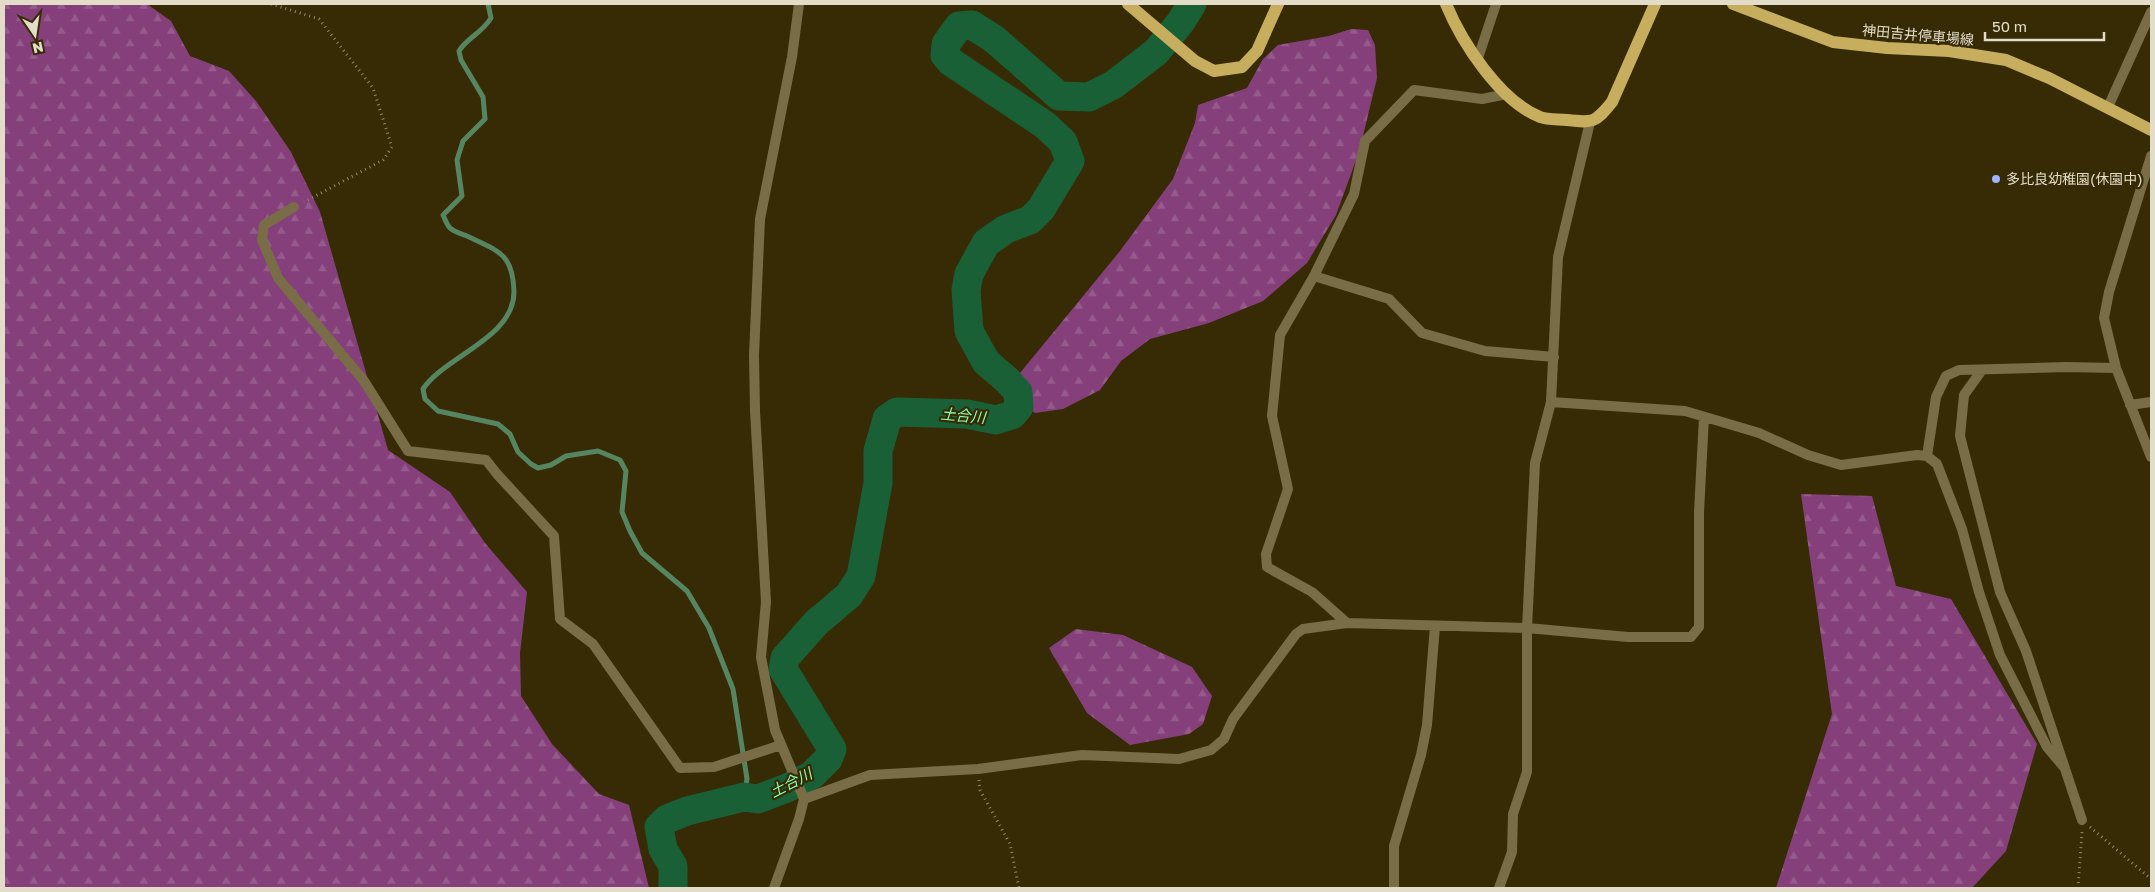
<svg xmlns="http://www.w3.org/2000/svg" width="2155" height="892" font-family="'Golos Text','Noto Sans JP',sans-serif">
  <defs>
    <pattern id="forest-firs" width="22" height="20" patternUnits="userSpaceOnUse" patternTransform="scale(1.25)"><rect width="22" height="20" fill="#85407b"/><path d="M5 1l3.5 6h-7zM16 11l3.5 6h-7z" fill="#965b8c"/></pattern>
  </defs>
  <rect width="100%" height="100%" fill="#362b05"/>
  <path fill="url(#forest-firs)" d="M4,4H147L171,21L190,56L229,71L256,101L291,152L320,212L388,450L450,492L485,543L527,592L520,653L521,696L552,744L599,794L629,805L649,888H4Z
    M1351,29L1368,30L1375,45L1377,78L1359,152L1336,215L1307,263L1263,301L1209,323L1150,339L1121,361L1100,390L1063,409L1035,413L1015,399L1020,373L1120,251L1173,179L1195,123L1198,105L1247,88L1263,59L1278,45L1329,36Z
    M1801,494L1872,496L1896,586L1951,599L2037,744L2006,851L1972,888H1776L1832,714Z
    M1076,629L1123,635L1192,667L1212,696L1203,724L1189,734L1130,745L1087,713L1049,648Z"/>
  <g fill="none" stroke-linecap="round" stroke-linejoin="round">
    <path stroke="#568562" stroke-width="5" d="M488,4L491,18C481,34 468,37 459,51L461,60L483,97L485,119L463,141L457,160L462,196L443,215C445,219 447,225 450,228C454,232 462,234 467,236C498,251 513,253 514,292C514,338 445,356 423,389L425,399L438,411L498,424L510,434L518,452L531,464L538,468L551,465L566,456L598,451L620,460L626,471L622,512L630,531L642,553L687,591L709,628L733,689L747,779L744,797"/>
    <path stroke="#1a6036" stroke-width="29" d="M673,888V866L663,849L659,827L667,819L687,811L744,797L758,799L787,788L812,775L828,759L832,749L783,669L785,658L816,623L849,595L861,576L878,483V451L887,419L897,412L967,414L996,420L1012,415L1019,407L1018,392L1007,380L986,362L969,331L966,290L969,274L986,243L1006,229L1030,220L1041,209L1070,161L1063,142L1045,125L951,62L945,55L946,44L959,26L972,25L994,39L1059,96L1089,97L1113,85L1156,52L1180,23L1192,4"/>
    <path stroke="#91886c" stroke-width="3" stroke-dasharray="1 4" stroke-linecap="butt" d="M271,4L319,19L373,88L392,147L383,160L304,202
      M979,780L980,790L1010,844L1019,888
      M2090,827L2151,879
      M2078,888L2082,832"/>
    <path stroke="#796d48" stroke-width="10" d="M1478,58L1496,4"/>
    <path stroke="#796d48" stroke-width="10" d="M2151,156L2109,292L2104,318L2116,368L2151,457
      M294,207L264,225L262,240L278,278L364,381L408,451L486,460L497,474L554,536L560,619L593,644L680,768L714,767L781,745
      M1314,276L1389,299L1422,333L1485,351L1554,357
      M1982,370L1964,395L1960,436L2000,592L2026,651L2082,820
      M1551,402L1685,411L1759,433L1808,455L1841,465L1917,455L1927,456L1937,464L1962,529L1979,592L2000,655L2047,747L2063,766
      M2130,405L2151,402
      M1927,456L1936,397L1946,376L1959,370L2066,367L2116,368
      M1347,623L1312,592L1267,567L1266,554L1288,489L1272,416L1280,335L1314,276L1354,194L1365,141L1414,90L1482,99L1507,94
      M804,799L870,775L978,769L1082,755L1179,759L1211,750L1224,739L1233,719L1296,634L1303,629L1347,623L1527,628L1628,637H1691L1699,627V512L1704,417
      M774,888L799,819L804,799L775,730L761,657L766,602L755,411L754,355L760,219L792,57L799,4
      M1394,888V846L1421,755L1427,725L1435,626
      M1499,888L1512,852L1513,814L1527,772V628L1535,463L1551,402L1558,257L1590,122"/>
    <path stroke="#796d48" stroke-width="10" d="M2108,107L2151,12"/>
    <path stroke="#c6ae5e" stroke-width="12" d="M1128,4L1195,61L1214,71L1242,67L1257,51L1278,4
      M1446,4C1462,43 1500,101 1540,117C1548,120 1559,119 1567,120C1593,123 1595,123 1612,102L1655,4
      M1733,4L1833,42L1887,48L1949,51L2006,60L2049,78L2151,130"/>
  </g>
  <circle fill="#a0b3fd" stroke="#362b05" stroke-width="2" cx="1996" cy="179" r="5"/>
  <g text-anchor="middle" stroke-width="4.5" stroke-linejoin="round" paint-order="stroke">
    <g font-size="14" fill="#e3dcc8" stroke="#362b05">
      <text transform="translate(1918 35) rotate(5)" y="5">神田吉井停車場線</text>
    </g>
    <g font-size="14" fill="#e3dcc8" stroke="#362b05" text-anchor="start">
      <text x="2006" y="184">多比良幼稚園(休園中)</text>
    </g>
    <g font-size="15" font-style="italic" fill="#8bffb1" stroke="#362b05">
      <text transform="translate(963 416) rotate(5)" y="5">土合川</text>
      <text transform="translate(791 783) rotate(-27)" y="5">土合川</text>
    </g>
  </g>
  <rect width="2155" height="892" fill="none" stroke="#e3dcc8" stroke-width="10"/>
  <g transform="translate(35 35) rotate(167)" stroke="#362b05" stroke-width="4" paint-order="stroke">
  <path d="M0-4L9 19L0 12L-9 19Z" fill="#e3dcc8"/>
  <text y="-8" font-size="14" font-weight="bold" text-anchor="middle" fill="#e3dcc8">N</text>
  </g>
  <path d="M1985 32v8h119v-8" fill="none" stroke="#e3dcc8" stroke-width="2.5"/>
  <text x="1992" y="32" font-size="15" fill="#e3dcc8" stroke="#362b05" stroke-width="4" paint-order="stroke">50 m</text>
</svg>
